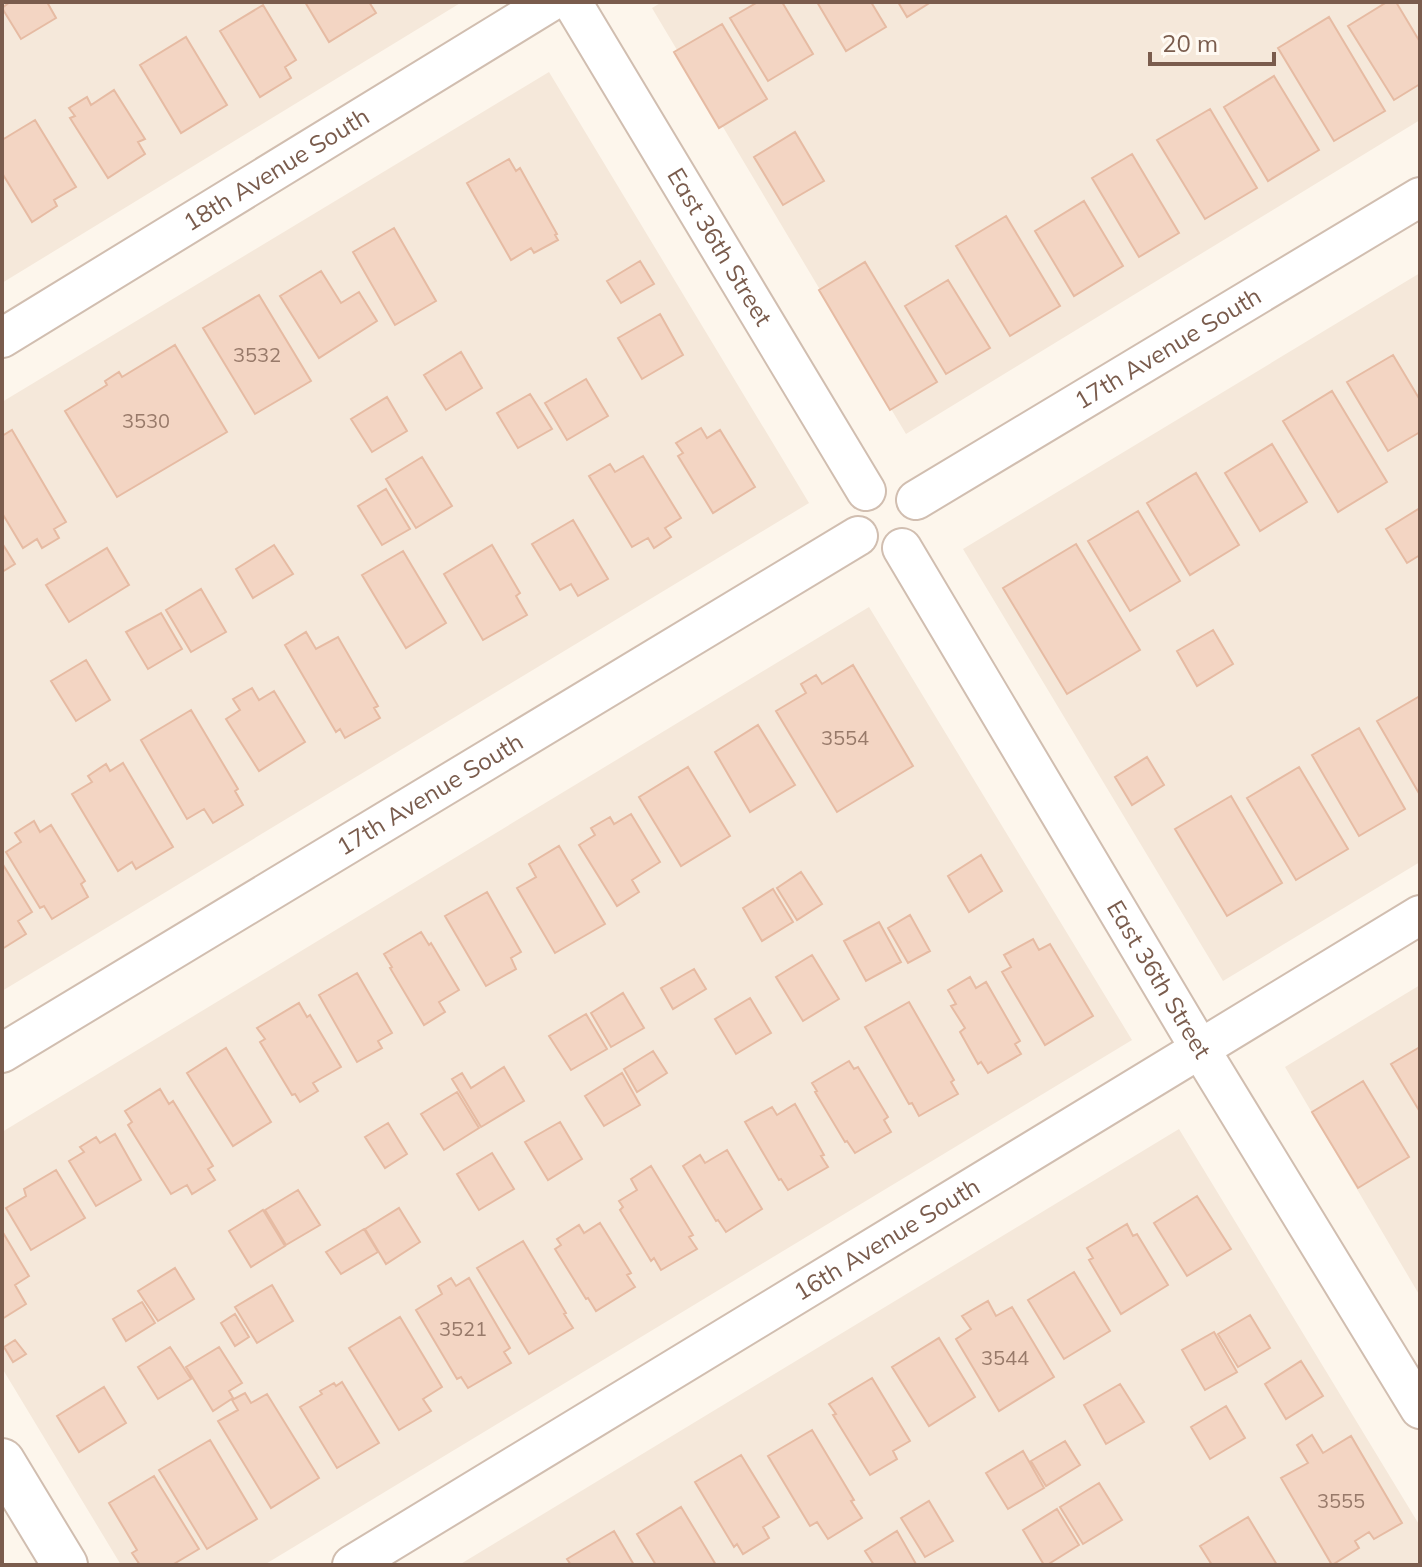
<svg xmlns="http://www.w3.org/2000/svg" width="1422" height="1567" font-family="Mulish,sans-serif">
  <rect width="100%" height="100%" fill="#fdf6ec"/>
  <path fill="#f5e8da" d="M2,2H462L2,283Z
    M662,2H1420V120L906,434L652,8Z
    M549,72L809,503L2,991V402Z
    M1420,273V862L1223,981L963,549Z
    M869,607L1132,1040L264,1565H121L2,1368V1132Z
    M1420,985V1296L1285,1067Z
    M1179,1129L1420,1526V1565H459Z"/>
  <path fill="#f3d5c3" stroke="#e6bba3" stroke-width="2" d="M10,2H47L56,18L21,39L2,8Z
    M305,2H369L376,13L329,42Z
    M758,2H782L813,54L768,81L730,18Z
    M817,2H871L886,27L846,51Z
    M898,2H931L907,17Z
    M1387,2H1396L1420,42V84L1394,100L1348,26Z
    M263,5L296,60L285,67L291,78L260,97L220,31Z
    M1329,17L1385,111L1334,141L1278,48Z
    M722,24L767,99L719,128L674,52Z
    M186,37L227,105L181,133L140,65Z
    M1274,76L1319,150L1268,181L1224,107Z
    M114,90L145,139L138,142L145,154L108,178L70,118L75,116L69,108L87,97L91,105Z
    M1210,109L1257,188L1205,219L1157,140Z
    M35,120L76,187L54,200L57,206L32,222L2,173V140Z
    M795,132L824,181L783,205L754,157Z
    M1132,154L1179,233L1139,257L1092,178Z
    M509,159L516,171L520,168L557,234L555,235L558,240L534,253L531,248L511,260L467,183Z
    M1084,201L1123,266L1074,296L1035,231Z
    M1006,216L1060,306L1010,336L956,246Z
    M394,228L436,301L395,325L353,252Z
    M640,261L654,284L621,303L607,281Z
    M865,262L937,382L890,410L819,290Z
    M321,271L341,303L359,292L377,321L319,358L280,296Z
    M948,280L990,348L946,374L905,306Z
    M259,295L311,381L255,414L203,328Z
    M660,314L683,355L642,379L618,338Z
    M175,345L227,432L117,497L65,411L107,385L105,381L119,372L122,377Z
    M461,352L482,388L446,410L424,375Z
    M1393,355L1420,400V432L1388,451L1347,382Z
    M586,379L608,416L567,440L545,403Z
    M1332,391L1387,482L1338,512L1283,421Z
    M530,394L552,429L518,448L497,413Z
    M387,397L407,431L372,452L351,419Z
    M701,428L707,438L720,430L755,487L713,513L678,456L683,453L676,443Z
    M12,430L66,522L54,529L59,538L42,548L37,539L23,548L2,513V436Z
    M1272,444L1307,502L1260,531L1225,473Z
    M643,456L681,518L665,528L671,537L654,548L648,538L632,547L589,476L610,464L615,472Z
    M422,457L452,506L416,528L386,479Z
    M1196,473L1239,545L1190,575L1147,503Z
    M386,489L410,529L382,545L358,506Z
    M1420,508V555L1407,563L1386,529Z
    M1138,511L1180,581L1130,611L1088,541Z
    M573,520L608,579L578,596L571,584L560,590L532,544Z
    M2,543L15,564L2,572Z
    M1076,544L1140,650L1067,694L1003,588Z
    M274,545L293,574L253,598L236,569Z
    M492,545L520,593L516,596L527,615L483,640L444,574Z
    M107,548L129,585L69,622L46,585Z
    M403,551L446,623L406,648L362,575Z
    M201,589L226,632L191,652L166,610Z
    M161,613L182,649L148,669L126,632Z
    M1213,630L1233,664L1197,686L1177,651Z
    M306,632L316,649L338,637L378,706L374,708L380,718L345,738L340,729L336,732L285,645Z
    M86,660L110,700L76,721L51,681Z
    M853,665L913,766L837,812L776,711L806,693L801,684L816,675L822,684Z
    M252,688L259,700L274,691L305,742L259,771L226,719L240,710L233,699Z
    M1420,696V795L1377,721Z
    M191,710L238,789L235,791L243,805L213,823L204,809L187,819L141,740Z
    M758,725L795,785L750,812L715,752Z
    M1359,728L1405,809L1359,836L1312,755Z
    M1147,757L1164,785L1132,805L1115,777Z
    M123,763L173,847L136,869L132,862L118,871L72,794L92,782L88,776L106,764L110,771Z
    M688,767L730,836L681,866L639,797Z
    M1299,767L1348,849L1296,880L1247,798Z
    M1231,796L1282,883L1227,916L1175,829Z
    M631,814L660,862L632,880L639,892L617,906L579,845L595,835L591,828L610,817L614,824Z
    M34,821L40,832L51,825L85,881L81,884L88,897L52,919L44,906L40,908L6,852L21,842L15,833Z
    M559,846L605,924L555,953L517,888L536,877L529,864Z
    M981,855L1002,891L969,912L948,876Z
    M2,863L32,912L18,921L26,934L2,949Z
    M801,872L822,904L797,920L777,888Z
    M773,889L793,922L762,941L743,908Z
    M487,892L521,952L511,958L516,969L486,986L445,916Z
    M910,915L930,951L908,963L888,928Z
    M879,922L901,962L866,981L844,941Z
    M421,932L429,945L431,943L459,990L439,1002L445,1012L424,1025L390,968L392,967L384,954Z
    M1033,939L1039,950L1050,944L1093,1016L1045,1045L1002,972L1011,967L1004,955Z
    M812,955L839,999L803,1021L776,977Z
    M694,969L706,989L673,1009L661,988Z
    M357,973L392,1033L378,1041L382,1048L357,1062L319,995Z
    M970,977L976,988L986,982L1020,1041L1015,1044L1021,1054L988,1073L981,1062L978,1064L960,1032L965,1028L951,1006L956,1004L948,990Z
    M623,993L644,1028L611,1047L591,1013Z
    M750,998L771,1033L736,1054L715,1019Z
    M909,1002L954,1080L951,1082L958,1094L919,1116L912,1103L909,1104L865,1027Z
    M299,1003L307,1017L310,1015L341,1067L313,1083L318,1091L300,1102L295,1094L292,1095L260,1042L265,1039L257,1028Z
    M586,1014L607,1049L571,1070L549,1036Z
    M1420,1047V1112L1391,1064Z
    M226,1048L271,1122L233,1146L187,1073Z
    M653,1051L667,1073L637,1092L624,1069Z
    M849,1061L854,1069L858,1067L888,1117L884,1120L891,1132L855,1153L847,1141L845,1142L815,1092L817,1091L812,1083Z
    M504,1067L524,1101L481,1127L452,1079L462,1073L471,1088Z
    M622,1073L640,1105L604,1126L585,1096Z
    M1363,1081L1409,1157L1358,1188L1312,1112Z
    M160,1089L169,1104L173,1101L213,1166L208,1169L215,1180L192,1194L187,1185L171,1194L128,1125L132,1122L125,1111Z
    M457,1092L479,1128L444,1150L421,1114Z
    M795,1104L824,1155L821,1156L828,1167L788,1190L781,1179L779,1180L745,1122L772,1107L777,1115Z
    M560,1122L582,1159L548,1180L525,1142Z
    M388,1123L407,1154L385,1168L365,1137Z
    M115,1134L141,1180L96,1206L69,1161L84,1152L80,1147L96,1137L100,1143Z
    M727,1150L762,1209L726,1232L718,1220L716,1221L683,1166L700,1155L705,1163Z
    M492,1153L514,1189L479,1210L457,1174Z
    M651,1166L693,1235L689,1237L697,1249L661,1270L654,1258L651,1261L620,1210L623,1207L619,1201L637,1190L631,1179Z
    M56,1170L85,1218L31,1250L6,1208L26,1196L24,1189Z
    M298,1190L320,1225L286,1245L265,1210Z
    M1197,1196L1231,1249L1187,1276L1154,1223Z
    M399,1208L420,1242L386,1264L365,1229Z
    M263,1210L285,1246L251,1267L229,1231Z
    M600,1223L631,1273L627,1275L635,1287L596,1311L588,1298L586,1299L555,1249L561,1245L557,1239L579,1225L584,1233Z
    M1127,1224L1133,1236L1137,1234L1168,1285L1121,1314L1089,1260L1093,1258L1087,1248Z
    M364,1229L378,1252L341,1274L326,1252Z
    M2,1231L29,1276L15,1285L26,1304L2,1319Z
    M523,1241L566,1313L564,1314L573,1328L529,1354L477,1268Z
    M175,1268L194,1299L158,1321L138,1291Z
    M1074,1272L1110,1331L1064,1359L1028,1300Z
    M451,1278L456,1286L469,1278L510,1348L504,1352L511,1363L468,1388L461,1377L457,1379L416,1310L442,1294L438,1286Z
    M272,1285L293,1321L257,1343L235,1307Z
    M988,1301L996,1316L1012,1307L1054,1377L999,1411L956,1339L971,1329L962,1316Z
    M142,1302L155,1323L126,1341L113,1319Z
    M235,1314L249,1337L235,1346L221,1323Z
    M1250,1315L1270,1348L1238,1367L1218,1334Z
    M400,1317L442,1387L423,1399L431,1411L399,1430L349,1348Z
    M1214,1332L1237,1372L1205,1390L1182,1350Z
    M939,1338L975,1397L929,1426L892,1367Z
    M15,1340L26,1354L13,1362L4,1347Z
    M170,1347L191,1379L158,1399L138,1367Z
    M219,1347L242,1383L229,1391L233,1398L213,1411L186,1367Z
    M1301,1361L1323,1396L1286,1419L1265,1384Z
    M872,1378L910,1441L893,1451L897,1459L870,1475L833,1415L836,1414L829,1404Z
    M342,1382L379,1443L337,1468L300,1407L322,1394L320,1391L334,1383L336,1386Z
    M1120,1384L1144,1422L1106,1444L1084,1405Z
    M104,1387L126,1423L79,1452L57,1416Z
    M245,1393L251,1403L267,1394L319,1478L271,1508L218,1421L238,1410L232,1400Z
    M1226,1406L1245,1438L1210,1459L1191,1427Z
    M812,1430L854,1500L851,1501L862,1518L828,1539L817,1522L810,1526L768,1456Z
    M1312,1435L1323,1453L1351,1436L1402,1523L1374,1539L1369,1532L1355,1541L1359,1548L1332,1565L1281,1478L1308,1463L1297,1445Z
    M210,1440L257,1519L207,1549L159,1470Z
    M1065,1441L1080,1465L1046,1486L1031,1461Z
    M1023,1451L1044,1488L1008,1509L986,1473Z
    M741,1455L779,1517L763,1527L769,1538L743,1554L737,1544L734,1547L695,1482Z
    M154,1476L199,1549L172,1565H140L132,1553L137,1550L109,1503Z
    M1099,1483L1122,1520L1083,1544L1060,1507Z
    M929,1501L953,1541L925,1557L901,1518Z
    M681,1507L716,1565H656L637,1534Z
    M1057,1509L1079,1545L1047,1565H1044L1023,1530Z
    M1248,1517L1277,1565H1212L1200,1546Z
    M614,1531L634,1565H571L567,1559Z
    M897,1531L916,1564L874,1565L865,1551Z"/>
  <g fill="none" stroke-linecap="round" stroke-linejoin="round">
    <g stroke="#d1beb0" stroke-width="42">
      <g id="minor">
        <path id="s1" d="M572,2L866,491"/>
        <path id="s2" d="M2,338L550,2"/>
        <path id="s3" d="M916,500L1420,197"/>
        <path id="s4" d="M902,548L1200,1049L1420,1409"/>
        <path id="s5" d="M2,1053L858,536"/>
        <path id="s6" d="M352,1565L1420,915"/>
      </g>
    </g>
    <g stroke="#d1beb0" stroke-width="48">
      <path id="tertiary" d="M2,1461L65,1565"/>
    </g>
    <use href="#minor" stroke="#fff" stroke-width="38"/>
    <use href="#tertiary" stroke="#fff" stroke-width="44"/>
  </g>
  <g text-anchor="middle" stroke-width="8" stroke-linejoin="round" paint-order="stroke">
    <g font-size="20" fill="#987a6a">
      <text x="257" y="362">3532</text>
      <text x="146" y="428">3530</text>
      <text x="845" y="745">3554</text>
      <text x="463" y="1336">3521</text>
      <text x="1005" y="1365">3544</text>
      <text x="1341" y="1508">3555</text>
    </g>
    <g font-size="24" fill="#7a5c4d" stroke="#fffaf3">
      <text dy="8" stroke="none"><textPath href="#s2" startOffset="322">18th Avenue South</textPath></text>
      <text dy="8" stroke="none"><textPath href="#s1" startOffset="286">East 36th Street</textPath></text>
      <text dy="8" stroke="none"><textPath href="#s3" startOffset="294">17th Avenue South</textPath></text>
      <text dy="8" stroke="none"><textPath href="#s5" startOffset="500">17th Avenue South</textPath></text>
      <text dy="8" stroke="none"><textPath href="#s4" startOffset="502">East 36th Street</textPath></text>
      <text dy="8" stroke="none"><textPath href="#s6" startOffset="626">16th Avenue South</textPath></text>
    </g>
  </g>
  <rect width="1422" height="1567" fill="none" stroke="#7a5c4d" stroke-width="8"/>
  <path d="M1150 52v12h124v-12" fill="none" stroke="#7a5c4d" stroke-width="4"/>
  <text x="1162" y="52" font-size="24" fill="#7a5c4d" stroke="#fffaf3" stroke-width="6" paint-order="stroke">20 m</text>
</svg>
